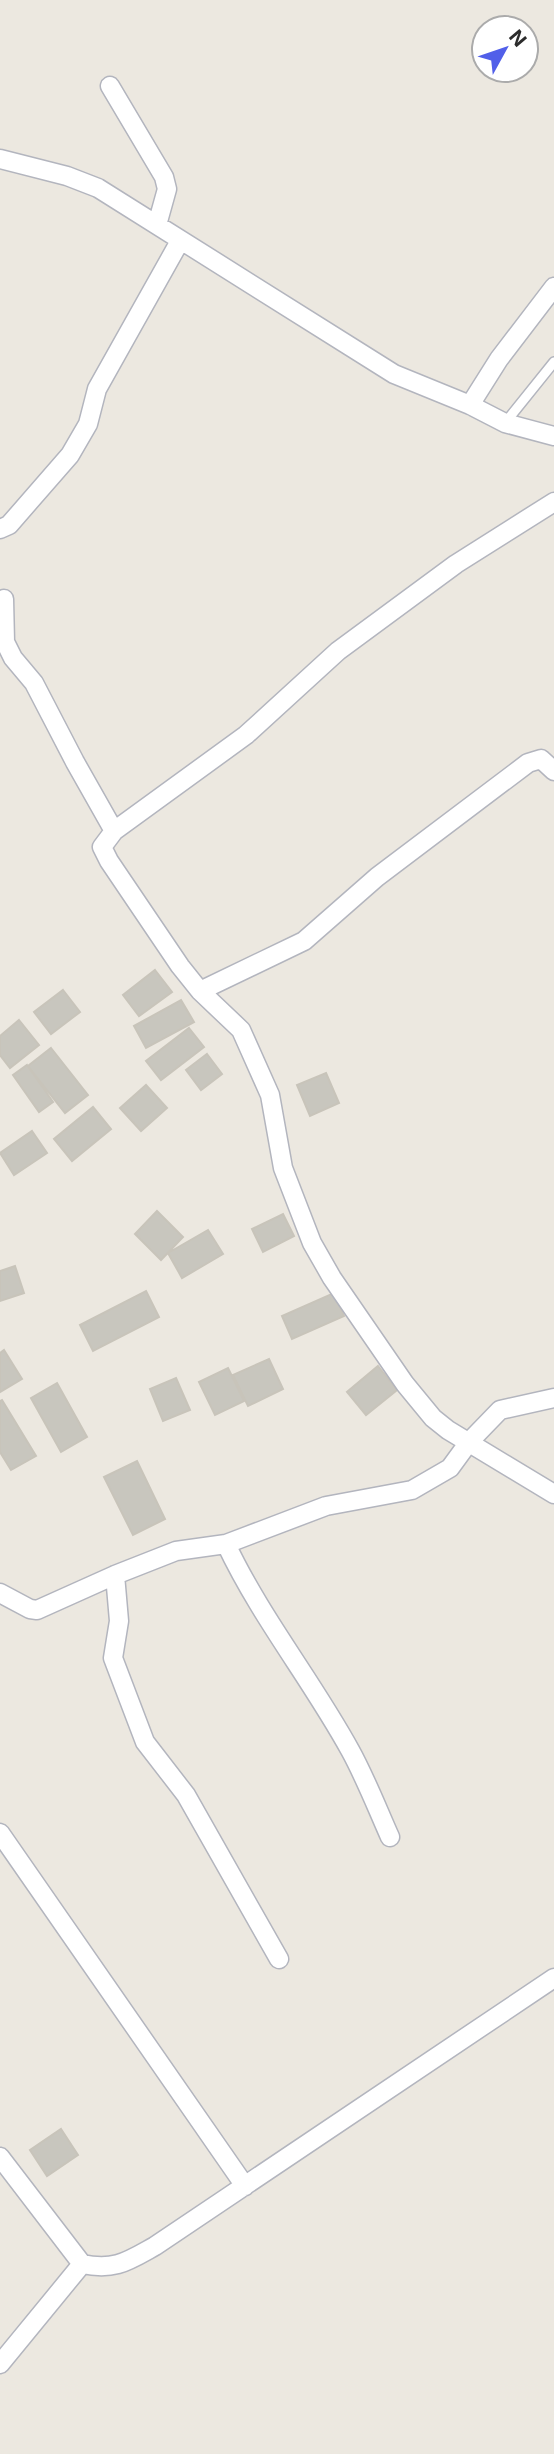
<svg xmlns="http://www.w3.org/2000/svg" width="554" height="2454" font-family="Inter,sans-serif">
  <rect width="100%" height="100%" fill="#ece8e0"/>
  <path fill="#c8c6be" stroke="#c8c4ba" stroke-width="2" d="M155,970L172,992L139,1016L123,995Z
    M63,990L80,1012L51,1034L34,1012Z
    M181,1000L194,1022L146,1048L134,1026Z
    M19,1020L39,1045L10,1068L0,1055V1036Z
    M189,1028L204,1047L161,1080L146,1061Z
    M51,1048L88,1095L65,1113L28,1066Z
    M207,1054L222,1074L201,1090L186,1070Z
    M27,1065L53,1102L39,1112L13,1075Z
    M326,1073L339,1103L310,1116L297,1085Z
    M146,1085L167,1108L141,1131L120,1108Z
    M93,1107L111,1129L72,1161L54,1139Z
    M32,1131L47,1153L14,1175L0,1153Z
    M157,1211L183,1237L161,1260L135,1234Z
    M283,1214L294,1236L263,1252L252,1229Z
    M208,1230L223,1254L182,1278L168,1253Z
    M15,1266L24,1293L0,1301V1271Z
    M146,1291L159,1317L93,1351L80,1325Z
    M334,1293L344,1316L292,1339L282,1316Z
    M4,1350L22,1379L0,1392V1353Z
    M269,1359L283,1389L248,1406L233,1375Z
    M378,1366L397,1390L366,1415L347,1392Z
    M228,1368L244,1401L215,1415L199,1382Z
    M176,1378L190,1410L163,1421L150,1389Z
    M57,1383L87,1437L61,1452L31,1398Z
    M2,1400L36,1456L11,1470L0,1452V1401Z
    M137,1461L165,1519L133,1535L104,1477Z
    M61,2129L78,2155L47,2176L30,2150Z"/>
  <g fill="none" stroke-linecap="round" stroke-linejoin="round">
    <g stroke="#b3b5be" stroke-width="12">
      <path id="service" d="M505,423L554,362"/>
    </g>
    <g stroke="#b3b5be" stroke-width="21">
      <path id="minor" d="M110,86L164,177L167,189L157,225
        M0,159L67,176L98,188L394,374L470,405L505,423L554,436
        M470,405L499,359L554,287
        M554,502L456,564L338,651L246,735L114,831L102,847L109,861L180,966L200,991L241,1030L270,1095L283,1168L312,1243L332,1278L405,1384L433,1418L448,1430L554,1494
        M0,529L9,525L70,455L88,424L97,389L180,241
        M4,599L5,642L13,658L34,683L75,762L114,831
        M200,991L304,941L377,877L528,763L541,759L554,771
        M226,1544C261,1618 311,1679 350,1750C365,1777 377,1808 390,1837
        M115,1575L119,1621L113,1658L145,1742L186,1795L279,1959
        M0,1593L30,1609L37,1610L115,1575L176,1551L226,1544L326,1506L412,1490L450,1468L469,1442L500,1410L554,1398
        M0,1833L245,2186
        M0,2157L82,2264C115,2271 128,2261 155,2246L554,1978
        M0,2364L82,2264"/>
    </g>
    <use href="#service" stroke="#fff" stroke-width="9"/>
    <use href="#minor" stroke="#fff" stroke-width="18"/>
  </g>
  <g transform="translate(505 49) rotate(50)"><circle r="33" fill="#ffffff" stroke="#ababab" stroke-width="2"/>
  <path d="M0-5L12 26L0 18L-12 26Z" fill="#515fe9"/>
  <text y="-10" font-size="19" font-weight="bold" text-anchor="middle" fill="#2c2c2c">N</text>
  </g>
</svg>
